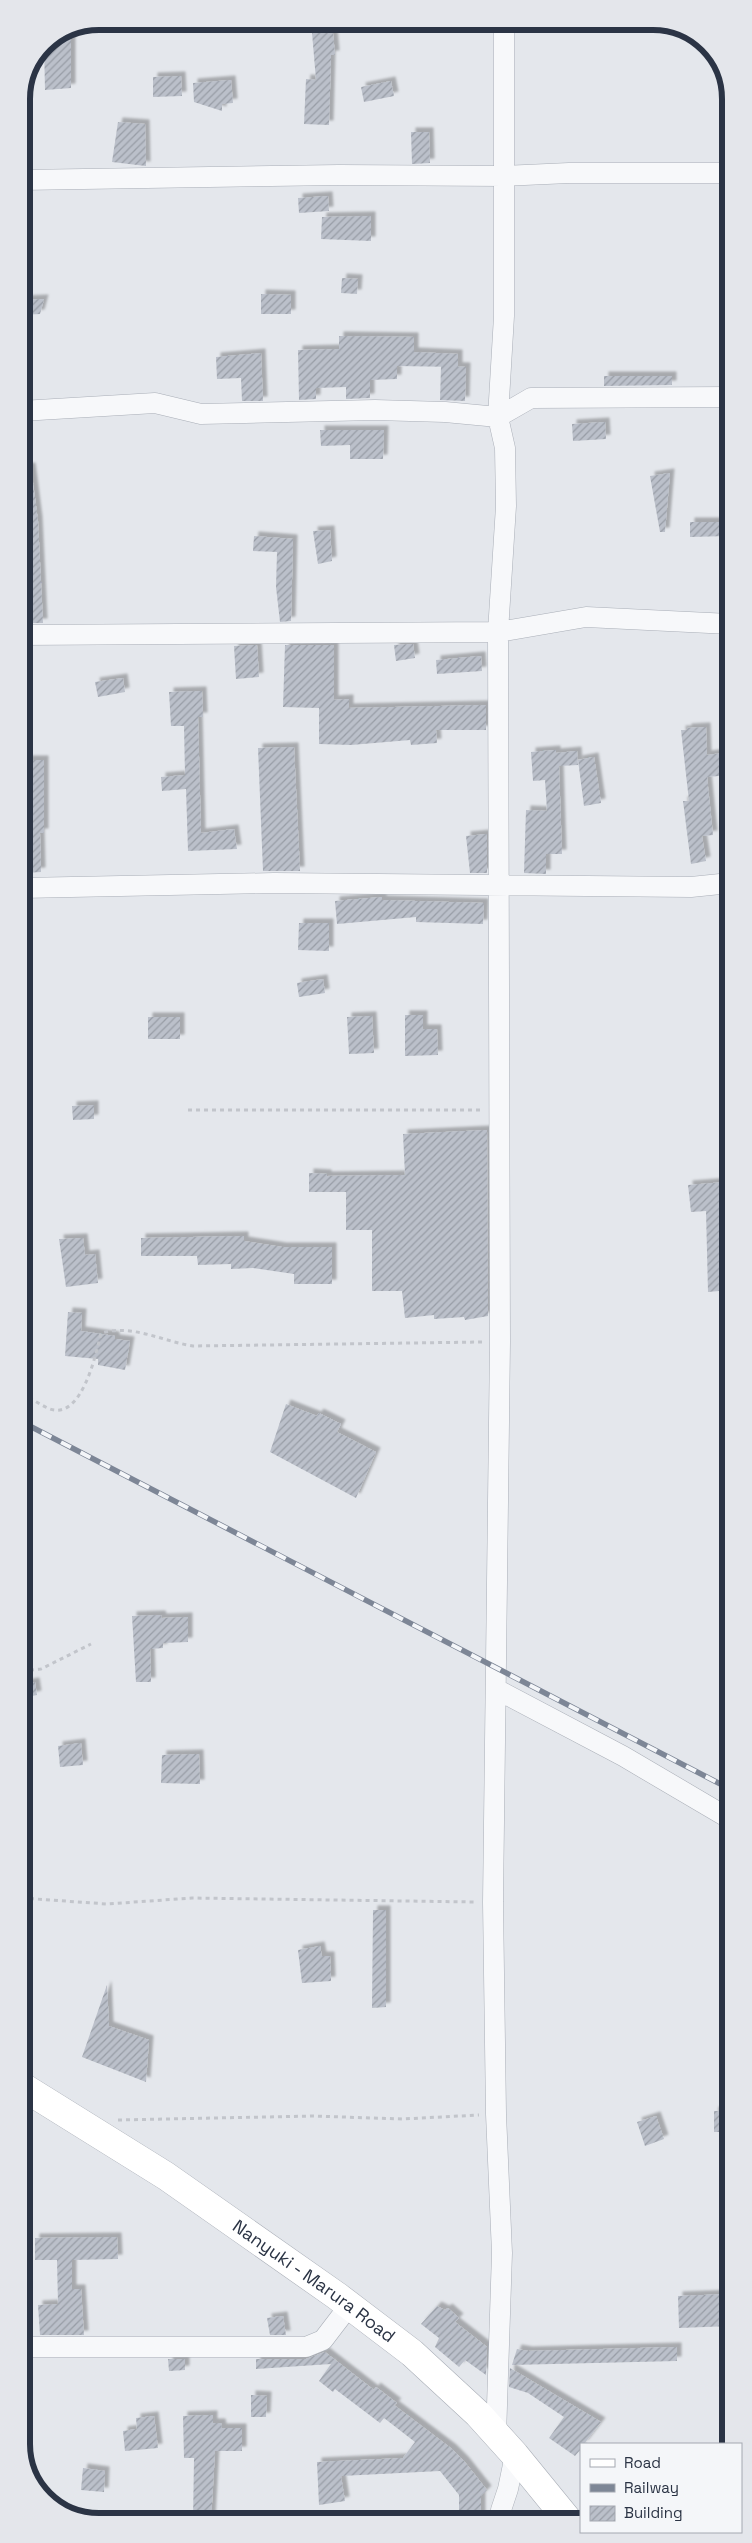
<svg xmlns="http://www.w3.org/2000/svg" width="752" height="2543" font-family="'Space Grotesk',sans-serif">
  <defs>
    <pattern id="building-hatch" width="6" height="6" patternUnits="userSpaceOnUse" patternTransform="scale(1.25)"><rect width="6" height="6" fill="#bbc0ca"/><path d="M-1 1l2-2M0 6l6-6M5 7l2-2" fill="none" stroke="#989da6"/></pattern>
    <filter id="shadow"><feDropShadow dx="4.5" dy="-4.5" stdDeviation="1" flood-color="#0004"/></filter>
  </defs>
  <rect width="100%" height="100%" fill="#e4e7ec"/>
  <path fill="url(#building-hatch)" filter="url(#shadow)" d="M311,21L332,22L335,55H331L329,125L304,124L306,79L316,80Z
    M71,33V88L45,90L44,44Z
    M181,76L182,96L153,97V77Z
    M231,80L233,103L222,104V111L194,102L193,83Z
    M391,81L394,96L364,102L361,87Z
    M118,122L145,124L146,166L112,162Z
    M411,132H429L430,163L412,164Z
    M328,196L329,211L299,213L298,198Z
    M371,216V241L321,239L322,217Z
    M342,278L358,279L357,294L341,293Z
    M261,294L291,295V314H261Z
    M44,299L40,314L21,315V300Z
    M339,336L414,337V352L458,354V367L397,366V379L370,380V398L346,399V387L316,388V399L299,400L298,350L339,349Z
    M261,353L263,401H242L241,378L217,379L216,357Z
    M441,366L466,367L465,401L440,400Z
    M604,376H672V385L604,386Z
    M605,422L606,439L573,441L572,424Z
    M320,430H384L383,459H350V445L321,446Z
    M31,467L38,521L43,623H28L22,519V468Z
    M670,473L665,532H660L650,476Z
    M690,522H729V536L690,537Z
    M330,530L332,561L318,564L313,531Z
    M254,536L293,539L291,621L280,622L276,587L277,552L253,551Z
    M413,644L415,658L396,661L394,645Z
    M257,645L259,677L236,679L234,646Z
    M285,645H334V700L349,699V708L486,705V730H436L437,743L411,745L410,740L351,745L319,744V708L283,707Z
    M481,656L482,671L437,674L436,660Z
    M123,678L125,692L98,697L95,682Z
    M202,691L203,717H198L201,833L234,829L237,849L188,851L186,789L162,791L161,777L185,775L184,726H171L169,692Z
    M706,727L707,755L730,752V775L707,777L713,835L702,836L706,861L691,864L683,801H689L681,730H687V728Z
    M294,747L300,871H263L258,748Z
    M556,750V753L577,751L578,765L559,766L562,854H546V874L524,873L526,810L547,811L545,780L533,781L531,752Z
    M594,757L601,803L584,806L578,760Z
    M27,760H44V833H40L41,872L23,873L22,772H27Z
    M487,834V873H470L466,836Z
    M382,897V900L484,903L483,924L416,922V917L337,924L335,901Z
    M299,923H329V951L298,950Z
    M323,979L325,993L299,997L297,983Z
    M405,1015H423V1029H437L438,1055L405,1056Z
    M372,1016L374,1053L349,1054L347,1017Z
    M148,1017H180V1039H148Z
    M94,1105V1119L73,1120L72,1106Z
    M487,1130L488,1316L465,1320L464,1317L434,1319V1315L405,1318L402,1291H372V1230H346V1192H309V1173L327,1174V1176L405,1175L403,1134Z
    M725,1182L728,1221H730V1290L708,1292L706,1211L691,1212L688,1185Z
    M244,1236V1241L282,1247H332V1284H294V1274L253,1268L231,1269V1264L198,1265L197,1256H141V1238Z
    M83,1238L85,1255L95,1254L98,1283L66,1287L59,1239Z
    M68,1312L82,1313L81,1331L115,1336V1339L130,1341L125,1370L98,1365V1359L65,1356Z
    M286,1404L317,1416L319,1413L341,1424L337,1432L376,1452L356,1498L270,1452Z
    M161,1615L162,1618L188,1617V1642L163,1643V1648L150,1649L151,1682H136L132,1616Z
    M35,1682L37,1695L22,1698V1684Z
    M81,1743L83,1765L60,1767L58,1746Z
    M199,1754L200,1784L161,1783L162,1755Z
    M373,1910H386V2007L372,2008Z
    M320,1946L322,1956H330L331,1981L302,1983L298,1950Z
    M107,1985L109,2026L149,2040L146,2082L82,2057Z
    M714,2111H731V2132H714Z
    M656,2116L664,2139L645,2146L637,2122Z
    M117,2237L118,2259L72,2260V2289H81L84,2335H40L38,2305L58,2304L57,2260H35V2238Z
    M730,2294L731,2326L679,2328L678,2296Z
    M437,2306L445,2310L448,2308L459,2318L455,2322L487,2347L486,2375L465,2360L459,2367L435,2347L439,2338L421,2324Z
    M283,2316L286,2335H270L267,2318Z
    M677,2347V2361L512,2365L517,2349L528,2351Z
    M325,2352L374,2390L376,2387L397,2403L394,2405L452,2449L464,2461L487,2490L481,2496V2521H459V2495L440,2471L341,2476L345,2501L319,2505L317,2462L403,2458L415,2442L384,2418L380,2423L335,2389L333,2392L319,2381L331,2364L256,2369V2359H306Z
    M168,2359H185V2370L169,2371Z
    M510,2368L601,2422L584,2444H581V2449L575,2456L549,2438L564,2417L528,2393L509,2387Z
    M251,2395L267,2396L266,2417H251Z
    M213,2415V2423H221L222,2428H242V2451H215L211,2521H193L194,2458H184L183,2416Z
    M154,2416L158,2448L125,2451L123,2431L137,2429L136,2418Z
    M83,2468L105,2471L104,2492L81,2490Z"/>
  <g fill="none" stroke-linecap="round" stroke-linejoin="round">
    <g stroke="#a9aeb7" stroke-width="21">
      <path id="street" d="M21,180L339,175L504,176L569,173H729
        M21,411L155,403L201,414L375,410L445,412L498,417L531,398L729,397
        M22,635L498,632L586,617L730,624
        M22,888L274,883L691,887L730,883
        M496,1689L623,1756L730,1819
        M23,2347H306L323,2340L349,2306
        M496,2436L502,2253L496,2114L493,1902L500,1342L498,632L506,506L505,448L498,417L504,316V22
        M501,2521V2510L508,2489L515,2455"/>
    </g>
    <g stroke="#a9aeb7" stroke-width="29">
      <g id="secondary">
        <path id="s1" d="M23,2087L166,2176L337,2296L412,2353L478,2414L515,2455L568,2520"/>
      </g>
    </g>
    <path stroke="#c2c5cb" stroke-width="3" stroke-dasharray="4 4" stroke-linecap="butt" d="M188,1110H482
      M22,1394C31,1398 40,1405 50,1409C82,1420 96,1354 101,1333C133,1324 161,1341 193,1346L482,1342
      M22,1671L41,1669L91,1644
      M22,1898L107,1904L192,1898L476,1902
      M118,2120L313,2116L402,2119L479,2115"/>
    <use href="#street" stroke="#f7f8fa" stroke-width="20"/>
    <use href="#secondary" stroke="#fff" stroke-width="28"/>
    <g stroke="#7d8696" stroke-width="5.5">
      <path id="rail" d="M22,1422L730,1789"/>
    </g>
    <use href="#rail" stroke="#f4f6f9" stroke-width="4" stroke-dasharray="11" stroke-linecap="butt"/>
  </g>
  <g text-anchor="middle" stroke-width="4" stroke-linejoin="round" paint-order="stroke">
    <g font-size="18" fill="#2b3445" stroke="#f4f6f9">
      <text dy="6" stroke="none"><textPath href="#s1" startOffset="350">Nanyuki - Marura Road</textPath></text>
    </g>
  </g>
  <path d="M0 0H752V2543H0ZM99 30H653A69 69 0 0 1 722 99V2444A69 69 0 0 1 653 2513H99A69 69 0 0 1 30 2444V99A69 69 0 0 1 99 30Z" fill="#e4e6eb" fill-rule="evenodd"/>
  <path fill="none" stroke="#2b3445" stroke-width="6" d="M99 30H653A69 69 0 0 1 722 99V2444A69 69 0 0 1 653 2513H99A69 69 0 0 1 30 2444V99A69 69 0 0 1 99 30Z"/>
  <rect x="580" y="2443" width="162" height="90" fill="#f4f6f9" stroke="#a4a8b1"/>
  <rect x="590" y="2459" width="25" height="8" fill="#ffffff" stroke="#a4a8b1"/>
  <text x="624" y="2468" font-size="15" fill="#2b3445">Road</text>
  <rect x="590" y="2484" width="25" height="8" fill="#7d8696" stroke="#a4a8b1"/>
  <text x="624" y="2493" font-size="15" fill="#2b3445">Railway</text>
  <rect x="590" y="2506" width="25" height="15" fill="url(#building-hatch)" stroke="#a4a8b1"/>
  <text x="624" y="2518" font-size="15" fill="#2b3445">Building</text>
</svg>
